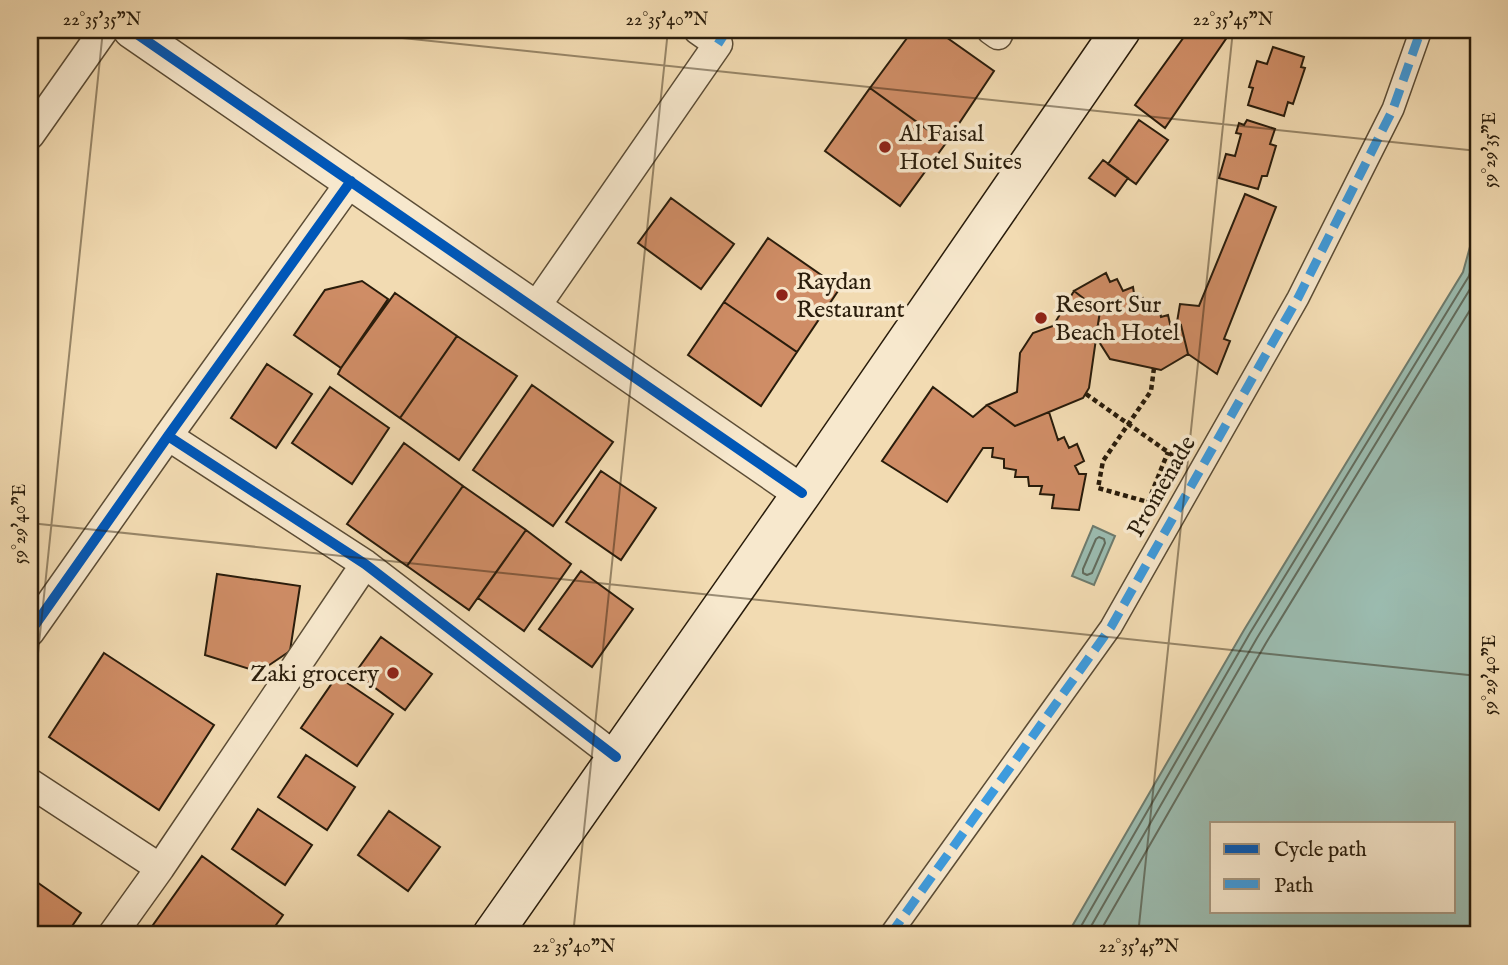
<svg xmlns="http://www.w3.org/2000/svg" width="1508" height="965" font-family="'IM FELL English',serif">
  <rect width="100%" height="100%" fill="#f2dbb2"/>
  <filter id="stains"><feTurbulence type="fractalNoise" baseFrequency=".00286" numOctaves="4"/><feColorMatrix values="0 0 0 0 .2 0 0 0 0 .09 0 0 0 0 .02 0 0 0 .5 -.17"/></filter>
  <radialGradient id="worn" r=".72"><stop offset=".6" stop-color="#630" stop-opacity="0"/><stop offset="1" stop-color="#630" stop-opacity=".3"/></radialGradient>
  <path fill="#9bbbaf" stroke="#6d7b6d" stroke-width="2" fill-rule="evenodd" d="M1478,218V935H1067L1244,630L1463,272ZM1212,823H1454V911H1212Z
    M1093,526L1115,536L1094,585L1072,576Z"/>
  <g fill="none" stroke-linecap="round" stroke-linejoin="round">
    <path stroke="#626c5d" stroke-width="2" d="M1099,537L1104,539L1105,543L1092,573L1087,575L1083,573V569L1096,539Z
      M1076,935L1250,633L1469,276L1478,243
      M1086,935L1257,638L1478,276
      M1098,935L1266,643L1478,297"/>
  </g>
  <path fill="#cf8d66" stroke="#291c0b" stroke-width="2" d="M913,30H936L994,71L946,143L870,88Z
    M1189,30H1232L1165,128L1135,105Z
    M1273,47L1304,57L1301,67L1305,68L1293,104L1288,102L1284,116L1248,105L1253,88L1249,87L1257,61L1267,64Z
    M870,88L946,143L900,206L825,151Z
    M1139,120L1168,140L1136,184L1108,164Z
    M1247,120L1275,129L1270,144L1276,146L1267,176H1262L1258,189L1219,178L1226,154L1235,156L1241,134L1236,133L1239,123L1244,125Z
    M1103,160L1128,178L1115,196L1089,178Z
    M1245,194L1276,207L1224,339L1230,341L1217,374L1188,354L1181,325L1177,322L1180,304L1199,306Z
    M671,198L734,244L701,289L638,243Z
    M768,238L840,288L797,352L724,302Z
    M1106,273L1110,282L1117,279L1123,291L1133,287L1135,300L1143,298L1146,308L1158,305L1161,317L1168,315L1171,328L1181,325L1188,354L1161,370L1110,359L1096,337L1100,311L1074,291Z
    M362,281L388,299L341,368L294,335L325,290Z
    M1074,291L1100,311L1089,388L1083,398L1015,426L987,405L1017,392L1020,353L1033,333L1053,326Z
    M395,293L457,336L400,418L338,374L341,368Z
    M724,302L797,352L761,406L688,355Z
    M457,336L517,376L459,460L400,418Z
    M267,364L312,394L276,448L231,418Z
    M532,385L613,442L553,526L473,470Z
    M330,387L389,428L352,484L292,443Z
    M933,387L973,417L987,405L1015,426L1049,412L1058,440L1064,437L1069,448L1077,444L1084,461L1075,466L1079,474H1086L1079,510L1052,508L1054,495L1040,494L1042,486H1029L1028,477H1015L1016,470L1004,468V459L992,457L993,448H983L947,502L882,461Z
    M404,443L463,486L407,566L347,524Z
    M601,471L656,508L621,560L566,522Z
    M463,486L526,530L469,610L407,566Z
    M526,530L571,564L524,631L478,598Z
    M581,571L633,609L592,667L539,629Z
    M217,574L300,586L290,651L259,672L205,655Z
    M381,637L432,674L405,710L355,673Z
    M104,653L214,725L159,810L49,737Z
    M337,676L393,714L357,766L301,728Z
    M306,755L355,787L327,830L278,797Z
    M258,809L312,845L285,885L232,849Z
    M389,811L440,847L408,891L358,855Z
    M202,856L283,915L269,935H168L153,925Z
    M34,880L81,913L66,935H30V887Z"/>
  <g fill="none" stroke-linecap="round" stroke-linejoin="round">
    <g stroke="#5b4c35" stroke-width="24">
      <path id="pedestrian" d="M890,935L1111,627L1298,298L1393,109L1421,30"/>
    </g>
    <g stroke="#5b4c35" stroke-width="31">
      <path id="minor" d="M991,30L998,35
        M30,135L104,30
        M535,308L718,44L698,30
        M168,436L365,564L616,757
        M30,632L168,436L351,181
        M30,783L160,868
        M112,935L160,868L365,564"/>
    </g>
    <g stroke="#5b4c35" stroke-width="38">
      <path id="tertiary" d="M131,30L802,493"/>
    </g>
    <g stroke="#291c0b" stroke-width="41">
      <path id="secondary" d="M492,935L802,493L1121,30"/>
    </g>
    <path stroke="#291c0b" stroke-width="4.5" stroke-dasharray="5 3.5" stroke-linecap="butt" d="M1154,368L1151,391L1103,461L1098,488L1148,502L1168,452
      M1086,394L1182,462"/>
    <use href="#pedestrian" stroke="#f7e8cd" stroke-width="21"/>
    <use href="#minor" stroke="#f7e8cd" stroke-width="28"/>
    <use href="#tertiary" stroke="#f7e8cd" stroke-width="35"/>
    <use href="#secondary" stroke="#f7e8cd" stroke-width="38"/>
    <path stroke="#3d9bde" stroke-width="9" stroke-dasharray="18 9" stroke-linecap="butt" d="M718,44L727,30
      M890,935L1111,627L1298,298L1393,109L1421,30"/>
    <g stroke="#f7e8cd" stroke-width="15">
      <path id="cycleway" d="M131,30L802,493
        M168,436L365,564L616,757
        M30,632L168,436L351,181"/>
    </g>
    <use href="#cycleway" stroke="#0057b8" stroke-width="10"/>
  </g>
  <path fill="none" stroke="#291c0b" stroke-width="2" stroke-opacity="0.45" d="M326,30L1478,151M30,523L1478,676M30,730L103,30M573,935L668,30M1138,935L1233,30"/>
  <g fill="#8f2418" stroke="#f7e8cd" stroke-width="2.5">
    <circle cx="885" cy="147" r="7"/>
    <circle cx="782" cy="295" r="7"/>
    <circle cx="1041" cy="318" r="7"/>
    <circle cx="393" cy="673" r="7"/>
  </g>
  <g text-anchor="middle" stroke-width="7" stroke-linejoin="round" paint-order="stroke">
    <g font-size="24" fill="#291c0b" stroke="#f7e8cd" text-anchor="start">
      <text x="899" y="141">Al Faisal<tspan x="899" dy="28">Hotel Suites</tspan></text>
      <text x="796" y="289">Raydan<tspan x="796" dy="28">Restaurant</tspan></text>
      <text x="1055" y="312">Resort Sur<tspan x="1055" dy="28">Beach Hotel</tspan></text>
      <text x="379" y="681" text-anchor="end">Zaki grocery</text>
    </g>
    <g font-size="24" fill="#291c0b" stroke="#f7e8cd">
      <text transform="translate(1161 486) rotate(-60)" y="8">Promenade</text>
    </g>
  </g>
  <rect width="1508" height="965" fill="none" stroke="#f2dbb2" stroke-width="77"/>
  <rect x="1210" y="822" width="245" height="91" fill="#f7e8cd" stroke="#a5967f" stroke-width="2"/>
  <rect x="1224" y="844" width="35" height="10" fill="#0057b8" stroke="#a5967f" stroke-width="2"/>
  <text x="1274" y="856" font-size="21" fill="#291c0b">Cycle path</text>
  <rect x="1224" y="879" width="35" height="10" fill="#3d9bde" stroke="#a5967f" stroke-width="2"/>
  <text x="1274" y="892" font-size="21" fill="#291c0b">Path</text>
  <rect x="38" y="38" width="1432" height="888" fill="none" stroke="#291c0b" stroke-width="2.5"/>
  <g font-size="18" text-anchor="middle" fill="#291c0b">
    <text x="102" y="25">22°35'35"N</text>
    <text x="667" y="25">22°35'40"N</text>
    <text x="1233" y="25">22°35'45"N</text>
    <text transform="translate(1489 150) rotate(-90)" y="6">59°29'35"E</text>
    <text transform="translate(19 524) rotate(-90)" y="6">59°29'40"E</text>
    <text transform="translate(1489 675) rotate(-90)" y="6">59°29'40"E</text>
    <text x="574" y="952">22°35'40"N</text>
    <text x="1139" y="952">22°35'45"N</text>
  </g>
  <rect width="100%" height="100%" filter="url(#stains)"/>
  <rect width="100%" height="100%" fill="url(#worn)"/>
</svg>
